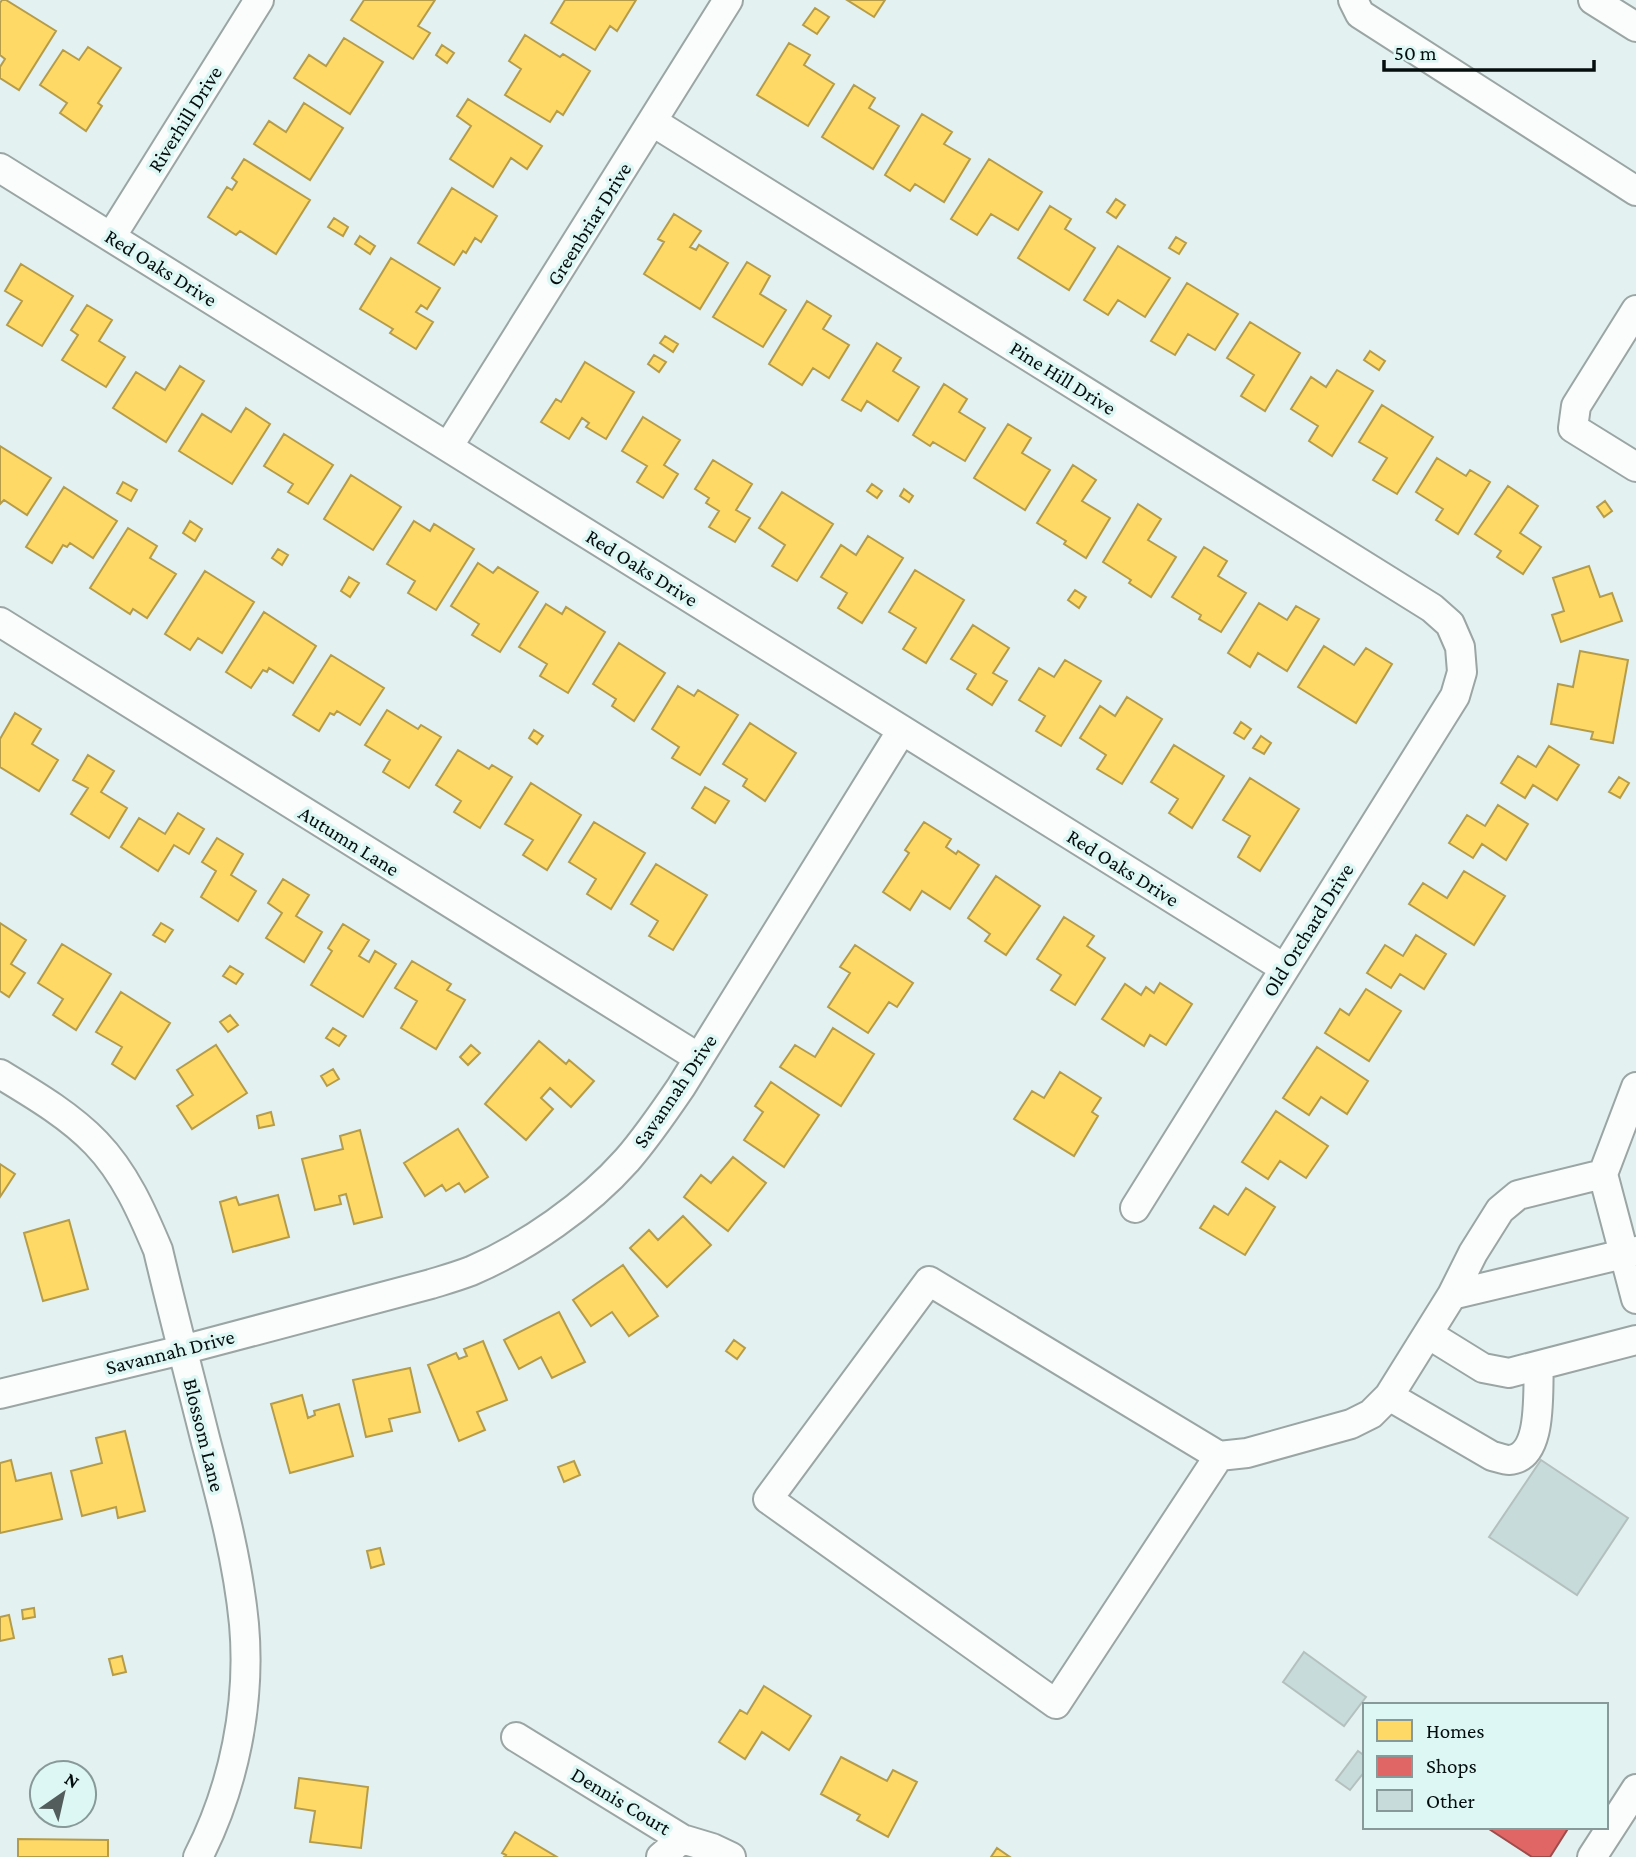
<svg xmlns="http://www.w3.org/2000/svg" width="1636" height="1857" font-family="'Crimson Pro',serif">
  <rect width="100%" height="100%" fill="#e3f1f0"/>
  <path fill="#ffd966" stroke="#b49c4b" stroke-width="2" d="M2,0H6L56,31L19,90L0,78V67L5,59L0,55V3Z
    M364,0H435L418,26L430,33L413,59L351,20Z
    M565,0H636L617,31L610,26L595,50L551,23Z
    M847,0H885L874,17Z
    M815,8L829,17L817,34L803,25Z
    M525,35L560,57L563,54L590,71L563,115L557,111L550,122L505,95L521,69L509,61Z
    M344,38L383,62L350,114L294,78L309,55L326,66Z
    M789,43L810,55L804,65L834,84L808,126L757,95Z
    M442,45L454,53L447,63L436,55Z
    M88,47L121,68L98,103L102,106L86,131L60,113L67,103L40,85L63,50L79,60Z
    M854,85L875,98L869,108L899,126L873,169L822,137Z
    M468,99L542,146L527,169L511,158L493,187L450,159L471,126L457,116Z
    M304,103L343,128L310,180L254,144L269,121L286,132Z
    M922,114L952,132L944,144L970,159L944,202L915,184L910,191L885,175Z
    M244,159L310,200L276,254L240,231L236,235L208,217L227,187L232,190L237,182L232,178Z
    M989,159L1042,192L1018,230L991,214L977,235L951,219Z
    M452,188L497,216L481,242L475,238L466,253L463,251L454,265L418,243Z
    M1116,199L1125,205L1116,218L1107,212Z
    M1050,206L1071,219L1065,229L1095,248L1069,290L1018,258Z
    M674,214L701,231L690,247L696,250L699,245L728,263L700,309L644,274L664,242L658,239Z
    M334,218L348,227L343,236L328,227Z
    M360,236L375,246L370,254L355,244Z
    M1176,237L1186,243L1179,254L1169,248Z
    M1118,246L1170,278L1145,317L1118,300L1108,315L1084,300Z
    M391,258L440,288L427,309L421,305L416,312L433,322L416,349L390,333L393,329L360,309Z
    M747,262L770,276L760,294L786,310L763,347L713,317Z
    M21,264L73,296L42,346L7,325L22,301L5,291Z
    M1187,283L1238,314L1215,350L1188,334L1175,355L1151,341Z
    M807,301L831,316L823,329L849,345L829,378L813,368L802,385L769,364Z
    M87,305L112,320L99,341L125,357L106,387L62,360L78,335L71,330Z
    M1250,322L1300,353L1265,411L1241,396L1254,375L1227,358Z
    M665,336L678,344L673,352L660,343Z
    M877,343L901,358L893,371L919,387L898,421L867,401L861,411L842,400Z
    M1370,351L1385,361L1379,370L1364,360Z
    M654,355L666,362L659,372L648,364Z
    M585,362L634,392L606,439L586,427L589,423L582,418L569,439L541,422L556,399L561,402Z
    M180,366L204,381L166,442L113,408L136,372L165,390Z
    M1337,370L1373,391L1332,456L1309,441L1318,426L1291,409L1311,377L1326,387Z
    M944,384L967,399L959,412L985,428L965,461L933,442L930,446L913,435Z
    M1382,405L1433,437L1397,494L1373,480L1387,458L1359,442Z
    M246,408L270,424L232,484L179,451L202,414L231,432Z
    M643,417L680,440L664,465L678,474L663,498L637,482L647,466L622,451Z
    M1008,424L1031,438L1022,453L1050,470L1025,510L974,478Z
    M284,434L333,465L308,504L288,492L293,484L264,466Z
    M0,446L51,478L27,515L4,500L0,504Z
    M1437,458L1466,476L1470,470L1490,482L1458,534L1436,520L1443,509L1416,492Z
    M713,460L752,484L736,510L750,518L735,542L709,527L719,511L706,503L709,498L695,489Z
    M1073,465L1096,480L1082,501L1110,518L1086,558L1064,544L1066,541L1037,523Z
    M351,475L401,507L373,550L324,519Z
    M123,482L137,490L131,501L117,493Z
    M872,484L882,491L877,498L867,491Z
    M1508,486L1538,506L1520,533L1541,547L1523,574L1497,557L1501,551L1475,534Z
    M64,487L117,521L93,558L70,543L67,547L63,545L52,563L26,547Z
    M904,489L913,496L909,502L900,496Z
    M782,492L833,524L797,581L772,566L785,545L759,528Z
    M1605,501L1612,511L1604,517L1597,507Z
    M1138,504L1161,519L1148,540L1176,557L1151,597L1129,583L1131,580L1103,562Z
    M190,521L202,529L195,541L183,533Z
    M414,521L430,531L434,524L474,549L436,610L408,593L415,581L387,564Z
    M128,528L157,546L150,558L176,574L147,618L133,609L130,614L90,588Z
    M868,536L903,558L862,623L838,608L847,593L821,577L841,545L856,555Z
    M1204,547L1227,561L1218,576L1246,593L1221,632L1199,619L1201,615L1172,597Z
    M278,549L288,555L282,565L272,558Z
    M478,563L493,573L498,567L538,592L500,652L472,635L479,624L451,606Z
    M1589,566L1600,597L1612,593L1622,621L1561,642L1552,615L1564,611L1553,578Z
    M915,570L964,600L926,663L903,649L916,628L889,612Z
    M205,571L254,602L222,653L198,638L190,650L165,634Z
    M349,577L359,583L350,597L341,591Z
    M1075,590L1086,597L1079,608L1068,600Z
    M1259,603L1287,620L1296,606L1319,619L1287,671L1258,653L1250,667L1228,653Z
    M546,604L562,614L566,607L605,632L568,693L540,676L547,664L519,647Z
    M264,612L316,646L293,683L269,668L267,672L263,670L251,688L226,672Z
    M973,625L1009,648L993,673L1007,681L992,705L967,689L976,674L951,659Z
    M619,643L665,673L634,721L612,706L616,699L593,684Z
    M1324,646L1354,665L1366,648L1392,664L1356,723L1298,687Z
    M1580,651L1628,660L1613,743L1591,739L1593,732L1551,724L1558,684L1573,687Z
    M331,655L384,688L360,725L337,711L334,715L330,713L319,731L293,715Z
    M1065,660L1101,681L1061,746L1036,731L1045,716L1019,700L1039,668L1054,677Z
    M678,686L694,696L698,690L738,715L700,775L672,758L679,747L652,729Z
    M1127,697L1162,719L1122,784L1097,769L1106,755L1080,738L1100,706L1115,716Z
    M387,710L418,729L421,725L441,737L409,788L383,772L390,760L365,745Z
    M15,713L41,729L32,744L58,760L39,791L0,767V739Z
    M1241,722L1251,729L1244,739L1234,733Z
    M750,723L796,753L765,801L743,786L747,779L723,764Z
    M534,730L543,736L537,744L529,738Z
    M1261,736L1271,743L1264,754L1253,748Z
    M1174,745L1224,776L1192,828L1169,813L1178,799L1151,782Z
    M1549,746L1579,765L1557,800L1533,785L1525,798L1501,783L1518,756L1536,767Z
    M458,750L489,769L492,765L512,777L480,828L454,812L461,801L436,785Z
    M88,755L114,771L101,792L127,808L109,838L71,814L88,788L73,780Z
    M1619,777L1629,783L1620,798L1609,792Z
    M1250,778L1299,809L1260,871L1238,857L1250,836L1223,820Z
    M531,783L581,815L547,870L523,855L533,840L505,824Z
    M705,787L729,801L715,823L692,808Z
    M1498,805L1528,824L1506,860L1482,844L1473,858L1449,843L1467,815L1485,826Z
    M178,813L204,829L189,854L174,845L158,871L121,847L139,818L165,834Z
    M594,822L645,853L611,909L587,894L596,879L569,862Z
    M924,822L951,839L946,847L956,854L958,851L979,865L950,909L922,891L910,910L883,892L909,853L905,850Z
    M217,838L243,854L231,875L256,891L238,921L201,897L216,871L202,862Z
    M656,864L707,895L673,950L649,936L658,921L631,904Z
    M1464,871L1505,896L1474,945L1409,904L1423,883L1447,898Z
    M996,876L1040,906L1006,955L985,941L990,934L968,918Z
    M283,879L309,895L296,916L322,932L304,962L266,938L282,913L268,903Z
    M1064,917L1094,936L1087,946L1105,958L1075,1005L1051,990L1061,975L1037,959Z
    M0,923L26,940L11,964L25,973L9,997L0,991Z
    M161,923L173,930L165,942L153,935Z
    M343,924L369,940L359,956L369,962L375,951L396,964L363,1017L311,985L332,951L328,948Z
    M1416,935L1446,954L1424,989L1400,974L1391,988L1367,973L1385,945L1403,956Z
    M62,944L111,974L76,1030L53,1015L63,999L38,983Z
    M855,945L913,983L897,1007L889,1002L868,1033L828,1007L850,973L840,967Z
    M412,961L451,984L447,990L465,1000L436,1049L401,1028L417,1001L395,988Z
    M230,966L243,974L236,984L223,976Z
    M1160,983L1192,1004L1166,1045L1150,1035L1144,1046L1102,1019L1125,984L1141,995L1146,987L1154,993Z
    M1366,989L1401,1011L1369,1061L1325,1033L1340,1009L1349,1015Z
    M121,992L170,1023L135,1079L112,1064L122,1047L96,1032Z
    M230,1015L238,1025L228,1032L220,1022Z
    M333,1028L346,1036L339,1046L326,1038Z
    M833,1028L874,1054L841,1106L780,1067L795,1045L815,1057Z
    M539,1041L566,1064L569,1060L594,1081L571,1107L550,1088L541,1098L553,1109L526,1140L485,1104Z
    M216,1045L247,1093L192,1129L177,1106L193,1095L177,1070Z
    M471,1045L480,1053L468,1065L460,1057Z
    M1317,1047L1368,1081L1347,1114L1321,1097L1309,1115L1283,1098Z
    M333,1069L339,1079L327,1086L321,1076Z
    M1060,1072L1101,1098L1092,1112L1098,1116L1074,1156L1014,1119L1032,1091L1044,1098Z
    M771,1082L819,1115L784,1167L744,1140L763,1112L755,1106Z
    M1276,1111L1328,1146L1306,1178L1280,1161L1268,1179L1242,1162Z
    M271,1112L274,1125L259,1128L257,1116Z
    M458,1129L488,1177L465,1192L459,1183L446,1191L442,1185L425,1196L404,1163Z
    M360,1130L382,1217L354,1224L346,1194L339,1196L341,1204L315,1210L302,1159L343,1149L340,1136Z
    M733,1157L766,1183L728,1231L684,1197L701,1175L711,1183Z
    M0,1164L15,1174L0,1197Z
    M1246,1188L1275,1207L1245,1255L1200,1228L1214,1206L1228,1215Z
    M278,1195L289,1237L233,1252L220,1202L236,1197L239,1205Z
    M683,1216L711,1245L667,1287L630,1248L649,1230L658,1240Z
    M69,1220L88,1289L43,1301L24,1233Z
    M623,1265L658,1316L629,1336L612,1312L591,1326L573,1300Z
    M559,1312L585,1362L552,1378L541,1357L519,1369L504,1340Z
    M734,1340L745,1348L737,1359L726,1351Z
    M483,1341L507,1400L477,1412L485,1430L459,1441L428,1365L456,1353L459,1359L467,1356L464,1349Z
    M410,1368L420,1412L389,1419L392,1431L366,1437L353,1380Z
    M302,1395L308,1418L315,1415L314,1411L339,1404L353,1456L290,1473L271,1404Z
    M125,1431L145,1511L118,1518L116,1507L82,1516L71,1471L102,1463L96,1438Z
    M11,1460L16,1481L51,1473L62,1519L0,1533V1463Z
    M574,1461L580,1475L564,1482L558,1467Z
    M380,1548L384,1564L371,1568L367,1551Z
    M34,1608L35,1617L23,1619L22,1610Z
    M9,1615L14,1638L0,1641V1617Z
    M122,1656L126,1672L113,1675L109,1659Z
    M764,1686L811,1716L789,1750L762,1732L745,1759L719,1742L740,1710L747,1714Z
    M841,1757L887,1781L893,1770L917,1782L888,1837L857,1820L860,1815L821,1794Z
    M299,1778L368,1787L361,1848L310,1842L315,1811L295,1808Z
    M515,1832L557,1857H504L506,1855L502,1853Z
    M18,1839L108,1840V1857H18Z
    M997,1848L1010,1857H991Z"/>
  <path fill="#e06666" stroke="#9e4b4b" stroke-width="2" d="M1486,1827H1569L1550,1857H1532Z"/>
  <path fill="#c6dbda" stroke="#b4c0be" stroke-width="2" d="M1541,1460L1628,1518L1577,1595L1489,1537Z
    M1304,1652L1366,1697L1344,1726L1283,1682Z
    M1358,1751L1365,1756V1771L1350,1790L1336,1780Z"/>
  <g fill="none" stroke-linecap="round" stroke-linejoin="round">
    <g stroke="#9aa5a4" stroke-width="32">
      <path id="minor" d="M1353,0L1360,14L1636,191
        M1593,0L1636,27
        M653,122L1432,608L1450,624L1460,647L1462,672L1455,696L1135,1208
        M0,168L1284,968
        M111,237L259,0
        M1636,310L1576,406L1573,428L1636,467
        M448,447L728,0
        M0,622L699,1058
        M0,1074C33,1094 69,1115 96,1143C125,1173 142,1212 158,1250C173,1314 190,1378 206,1442C222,1502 238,1562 244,1624C251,1703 234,1787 198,1857
        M1603,1174L1636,1087
        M1452,1295L1636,1251
        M1428,1334L1483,1368L1509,1373L1636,1340
        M0,1394L182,1350L431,1284C444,1280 458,1276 471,1271C527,1247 587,1205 627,1160C647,1137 664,1112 681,1087L902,730
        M1389,1396L1492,1456C1497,1457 1504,1460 1509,1460C1544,1458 1537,1391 1539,1366
        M1219,1456L1056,1704L768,1499L929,1281L1219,1456L1247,1453L1351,1424L1371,1414L1389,1396L1452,1295L1473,1253L1500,1210L1518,1195L1603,1174L1636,1299
        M516,1737L682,1839L712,1848L731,1857
        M661,1857L682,1839
        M1592,1857L1636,1789"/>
    </g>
    <use href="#minor" stroke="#fbfdfd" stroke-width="28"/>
  </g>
  <g text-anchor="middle" stroke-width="7" stroke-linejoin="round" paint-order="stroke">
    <g font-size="21" fill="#050d0d" stroke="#ddf7f5">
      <text transform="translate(185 119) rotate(-58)" y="7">Riverhill Drive</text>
      <text transform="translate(589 224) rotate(-58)" y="7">Greenbriar Drive</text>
      <text transform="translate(161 268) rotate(32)" y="7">Red Oaks Drive</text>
      <text transform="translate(1063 378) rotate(32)" y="7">Pine Hill Drive</text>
      <text transform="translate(642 568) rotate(32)" y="7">Red Oaks Drive</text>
      <text transform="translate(349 841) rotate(32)" y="7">Autumn Lane</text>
      <text transform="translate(1123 868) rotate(32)" y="7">Red Oaks Drive</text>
      <text transform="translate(1308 930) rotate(-58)" y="7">Old Orchard Drive</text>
      <text transform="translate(675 1091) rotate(-56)" y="7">Savannah Drive</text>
      <text transform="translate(170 1352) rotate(-14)" y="7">Savannah Drive</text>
      <text transform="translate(204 1435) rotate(76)" y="7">Blossom Lane</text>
      <text transform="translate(621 1801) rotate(31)" y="7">Dennis Court</text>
    </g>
  </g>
  <rect x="1363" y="1703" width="245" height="126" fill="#ddf7f5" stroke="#879998" stroke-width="2"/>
  <rect x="1377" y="1720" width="35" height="21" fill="#ffd966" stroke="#879998" stroke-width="2"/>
  <text x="1426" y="1738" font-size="21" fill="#050d0d">Homes</text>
  <rect x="1377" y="1756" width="35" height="21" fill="#e06666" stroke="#879998" stroke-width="2"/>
  <text x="1426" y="1773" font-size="21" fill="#050d0d">Shops</text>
  <rect x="1377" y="1790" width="35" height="21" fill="#c6dbda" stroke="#879998" stroke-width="2"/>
  <text x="1426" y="1808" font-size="21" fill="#050d0d">Other</text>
  <g transform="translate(63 1794) rotate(34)"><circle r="33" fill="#ddf7f5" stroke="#879998" stroke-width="2"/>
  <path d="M0-5L12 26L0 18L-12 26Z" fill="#535d5c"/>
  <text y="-10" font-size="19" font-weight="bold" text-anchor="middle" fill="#050d0d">N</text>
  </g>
  <path d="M1384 60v10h210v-10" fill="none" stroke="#050d0d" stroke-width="3.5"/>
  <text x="1394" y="60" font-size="21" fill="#050d0d" stroke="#ddf7f5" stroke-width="5" paint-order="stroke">50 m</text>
</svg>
